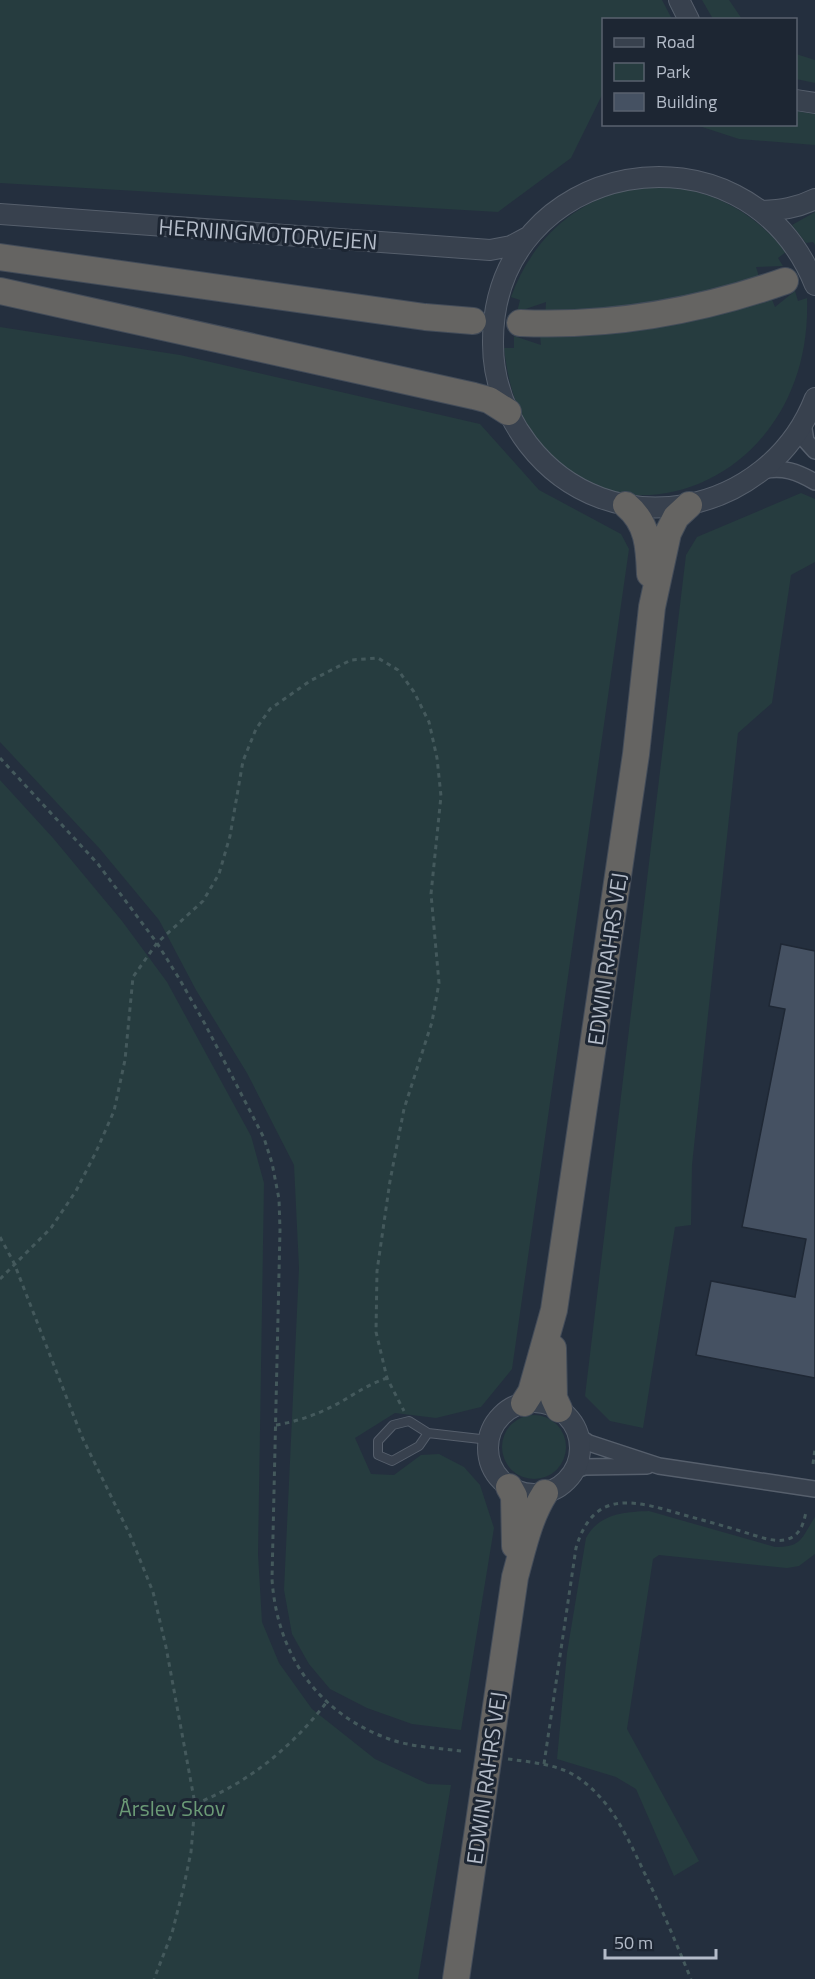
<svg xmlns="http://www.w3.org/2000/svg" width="815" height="1979" font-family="'Titillium Web',sans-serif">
  <rect width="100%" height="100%" fill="#242f3e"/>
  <path fill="#263c3f" d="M0,0H662L672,19L604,20L603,93L571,158L498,212L0,183Z
    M702,0H729L742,19H713Z
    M796,54L815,60V83L796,79Z
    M796,111L815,114V145L739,139L696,125L796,124Z
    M673,187C720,194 756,215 786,252L778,258L783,266L756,267L761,283L737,290L545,318L546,302L517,312L520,300L511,297C531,242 572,201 632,189C645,187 659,188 673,187Z
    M815,212V245L813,242L806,243L792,225Z
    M795,291L798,301L807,298C815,521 528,578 504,348H514V336L541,345L540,335L771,297L775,307Z
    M0,327L180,355L480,424L539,490L621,534L629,549L512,1369L481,1407L436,1418L395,1413L355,1438L371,1474L394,1475L421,1455L439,1454L464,1467L480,1485L494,1528L461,1730L412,1724L367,1708L330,1689L309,1664L292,1634L284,1590L299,1268L294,1165L247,1073L196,990L159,920L100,849L0,742Z
    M801,493L815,499V562L791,575L772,703L738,733L692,1165L691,1225L675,1227L643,1428L610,1421L585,1396L686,555L697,537Z
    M0,780L53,838L122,921L167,982L251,1136L264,1183L258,1554L262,1622L279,1663L312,1709L375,1759L428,1784L451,1785L418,1979H0Z
    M502 1447a32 32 0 1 1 64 0a32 32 0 1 1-64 0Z
    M649,1511L775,1547C803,1547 801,1538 815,1517V1554L799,1566L787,1568L659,1555L653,1559L627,1729L699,1861L674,1876L636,1789L616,1777L557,1759L567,1653L586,1538C599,1514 623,1512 649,1511Z"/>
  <path fill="#455162" stroke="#1f2835" stroke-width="1.5" d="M781,944L815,951V1378L696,1355L711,1281L795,1297L806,1239L742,1227L785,1009L769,1006Z"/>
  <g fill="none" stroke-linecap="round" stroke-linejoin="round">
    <g stroke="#565f6c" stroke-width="10">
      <path id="service" d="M428,1433L419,1446L392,1461L378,1455V1441L393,1425L409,1421L428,1433L489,1440"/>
    </g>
    <g stroke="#565f6c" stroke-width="18">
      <path id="minor" d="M803,423L806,441L815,451
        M763,471C782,466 798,472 815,482
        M578,1436L589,1443L659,1466L815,1489
        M573,1471L585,1467L647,1466"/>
    </g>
    <g stroke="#565f6c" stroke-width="22">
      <path id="tertiary" d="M679,0L689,20
        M796,100L815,103
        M761,211C781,210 797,208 815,199
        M0,214L490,250L511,246L528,237
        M815,285C745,111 491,159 493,344C493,380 506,415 528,444C609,549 769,517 815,398
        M488 1448a46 46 0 1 1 92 0a46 46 0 1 1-92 0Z"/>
    </g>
    <g stroke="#434c59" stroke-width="28">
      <path id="trunk" d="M0,257L425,317L473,321
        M0,291L474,396L489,400L508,412
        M520,323C611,327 700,311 785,281
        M626,505C648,523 649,547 650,574
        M553,1348L554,1398L559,1409
        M524,1403L531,1392L554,1310L636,754L652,607L668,533L676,517L689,505
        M509,1487L514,1496L515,1546
        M456,1979L515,1577C523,1548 529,1518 545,1493"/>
    </g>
    <path stroke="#44595c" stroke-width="3" stroke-dasharray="4.5 4.5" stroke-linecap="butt" d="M0,758L98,864L157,943L180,980L205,1024L264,1138L272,1163L279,1199L280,1230L272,1579C277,1654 317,1713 389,1739C411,1747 438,1748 461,1751
      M0,1237L14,1263L82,1437L130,1535L153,1592L166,1647L195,1804L191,1852L183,1890L172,1933L154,1979
      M0,1279L51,1228L76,1191L96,1152L114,1111L125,1060L133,977L157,943L203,901L219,874L230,836L243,761L256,729L270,709L310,681L351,660L378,658L398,670L414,692L429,722L437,758L441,796L431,894L439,983L432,1022L404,1109L390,1181L377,1271L376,1332L387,1378L404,1411
      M276,1425C294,1422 310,1417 327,1409C347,1400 365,1385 387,1378
      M813,1464L815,1449
      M508,1759C530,1762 555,1764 574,1775C611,1798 627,1837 645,1874C662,1909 676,1943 691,1979
      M544,1764L576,1548C594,1487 636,1501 684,1515C706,1521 728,1527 750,1534C763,1538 782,1545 794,1536C802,1530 804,1521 806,1512
      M195,1804C248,1783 291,1748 326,1703"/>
    <use href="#service" stroke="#38414e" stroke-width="8"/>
    <use href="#minor" stroke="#38414e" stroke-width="15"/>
    <use href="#tertiary" stroke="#38414e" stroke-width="20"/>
    <use href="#trunk" stroke="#656462" stroke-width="26"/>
  </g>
  <g text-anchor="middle" stroke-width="6" stroke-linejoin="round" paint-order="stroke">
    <g font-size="22" fill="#b4bcc9" stroke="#1d2633">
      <text transform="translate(268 234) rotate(4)" y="8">HERNINGMOTORVEJEN</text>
      <text transform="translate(607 959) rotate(-82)" y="8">EDWIN RAHRS VEJ</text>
      <text transform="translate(486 1778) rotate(-82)" y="8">EDWIN RAHRS VEJ</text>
    </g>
    <g font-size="22" fill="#6b9a76" stroke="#1d2633">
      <text x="172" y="1816">Årslev Skov</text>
    </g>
  </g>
  <rect x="602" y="18" width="195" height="108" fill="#1d2633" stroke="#59626f" stroke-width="1.5"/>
  <rect x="614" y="38" width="30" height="9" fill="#38414e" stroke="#59626f" stroke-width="1.5"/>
  <text x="656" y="48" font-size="18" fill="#b4bcc9">Road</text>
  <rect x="614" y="63" width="30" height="18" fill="#263c3f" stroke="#59626f" stroke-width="1.5"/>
  <text x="656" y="78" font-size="18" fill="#b4bcc9">Park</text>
  <rect x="614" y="93" width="30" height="18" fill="#455162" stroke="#59626f" stroke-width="1.5"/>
  <text x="656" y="108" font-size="18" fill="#b4bcc9">Building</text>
  <path d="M605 1949v9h111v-9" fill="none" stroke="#b4bcc9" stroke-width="3"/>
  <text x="614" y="1949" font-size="18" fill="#b4bcc9" stroke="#1d2633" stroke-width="4.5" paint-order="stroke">50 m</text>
</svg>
